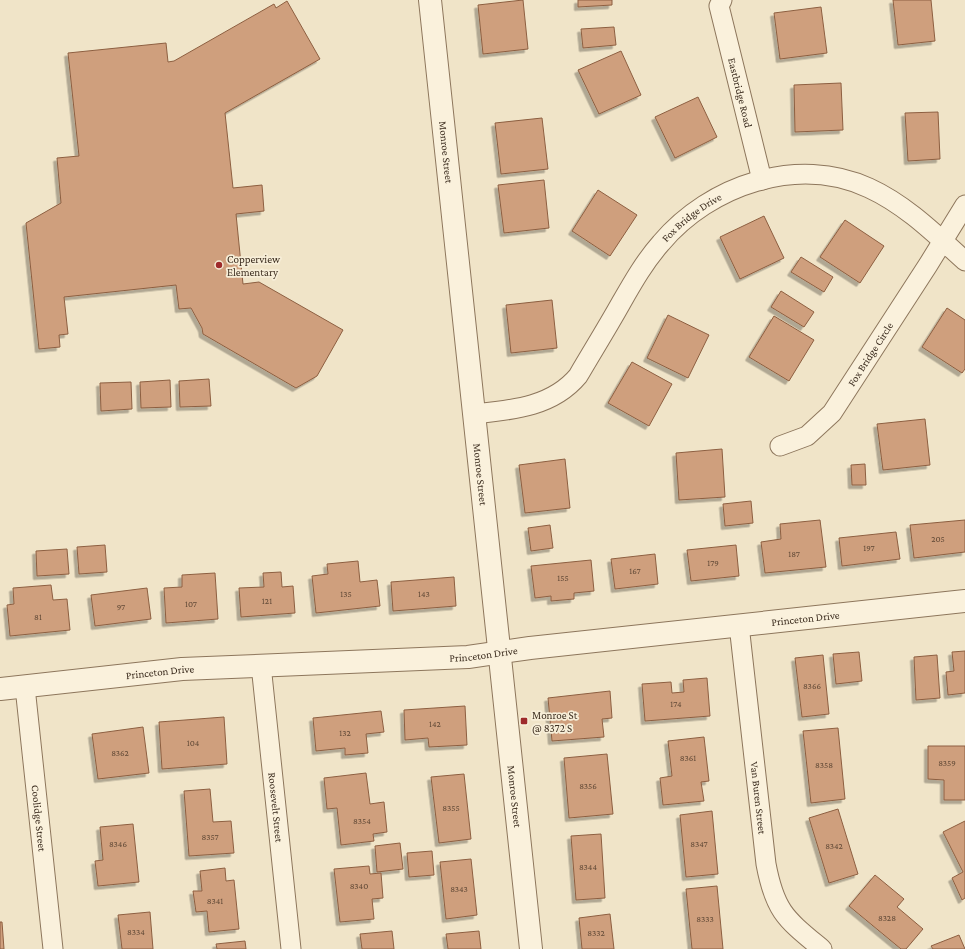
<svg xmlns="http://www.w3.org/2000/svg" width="965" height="949" font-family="'Crimson Pro',serif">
  <defs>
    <filter id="shadow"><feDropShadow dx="-3.5" dy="3.5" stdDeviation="0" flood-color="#0004"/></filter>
  </defs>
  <rect width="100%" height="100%" fill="#f0e4c8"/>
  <path fill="#cf9f7d" stroke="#8d5f41" filter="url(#shadow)" d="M523,0L528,49L483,54L478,5Z
    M578,0H612V5L578,7Z
    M893,0H931L935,41L898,45Z
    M287,1L320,59L225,113L233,188L262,185L264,211L236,214L243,284L259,282L343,330L317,376L296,388L203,334L202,328L191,308L179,309L176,285L64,297L68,334L59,335L60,347L39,349L26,223L61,203L57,158L79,156L68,53L166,43L168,62L174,61L274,4L276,8Z
    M821,7L827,53L780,59L774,13Z
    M614,27L616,45L583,48L581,29Z
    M621,51L641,95L599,114L578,70Z
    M841,83L843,130L795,132L794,85Z
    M698,97L717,137L675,158L655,117Z
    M938,112L940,159L908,161L905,113Z
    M542,118L548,169L501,174L495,123Z
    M544,180L549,228L504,233L498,185Z
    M598,190L637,215L610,256L572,231Z
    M764,216L784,258L740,279L720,237Z
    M845,220L884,246L860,283L820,257Z
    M801,257L833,277L824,292L791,272Z
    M781,291L814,312L804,327L771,307Z
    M552,300L557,348L511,353L506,305Z
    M947,308L965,320V369L962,373L922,347Z
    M668,315L709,335L688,378L647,358Z
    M774,316L814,340L789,381L749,357Z
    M632,362L672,384L649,426L608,403Z
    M209,379L211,406L180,407L179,381Z
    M170,380L171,407L141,408L140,382Z
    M131,382L132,409L101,411L100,383Z
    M925,419L930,465L883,470L877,424Z
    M722,449L725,497L679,500L676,453Z
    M565,459L570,508L525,513L519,465Z
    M865,464L866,485H852L851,465Z
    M751,501L753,523L725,526L723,504Z
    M820,520L826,567L765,573L761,542L781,539L780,524Z
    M965,520V552L914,558L910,525Z
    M550,525L553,548L531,551L528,528Z
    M896,532L900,559L842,566L839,538Z
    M105,545L107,572L79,574L77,547Z
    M736,545L739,576L691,581L687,550Z
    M67,549L69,574L37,576L36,551Z
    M655,554L658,584L615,589L611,559Z
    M591,560L594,591L574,593V599L551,601V596L535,598L531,566Z
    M358,561L360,582L377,580L380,606L316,613L312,576L328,574L327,564Z
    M281,572L282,587L293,586L295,613L241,617L239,588L264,587L263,573Z
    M215,573L218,619L166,623L164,588L182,587V575Z
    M454,577L456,606L393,611L391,582Z
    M51,585L53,600L67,599L70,630L10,636L7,605L14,604L13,588Z
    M147,588L151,619L95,626L91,595Z
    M965,651V693L948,695L946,672L954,671L952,652Z
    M859,652L862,681L836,684L833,654Z
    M823,655L829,714L802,717L795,658Z
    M937,655L940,698L916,700L914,657Z
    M707,678L710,716L645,721L642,684L671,682L672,693L684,692L683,680Z
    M610,691L612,718L602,719L604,737L552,741L548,698Z
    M465,706L467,745L429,747L428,738L405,740L404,710Z
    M381,711L384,732L366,734L368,753L345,755V748L316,751L313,718Z
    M224,717L227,764L162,769L159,722Z
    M143,727L149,773L98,779L92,734Z
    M838,728L845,799L811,803L803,731Z
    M704,737L709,781L701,782L704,801L663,805L660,778L672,776L668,741Z
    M928,746H965V800H944V780L928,779Z
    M607,754L613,814L569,818L564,758Z
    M366,773L370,804L384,802L387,832L373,834L374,841L341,845L337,808L327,809L324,778Z
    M464,774L471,839L439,843L431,777Z
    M210,789L213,822L231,821L234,853L189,856L184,791Z
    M838,809L858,874L829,883L809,818Z
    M712,811L718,874L686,877L680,815Z
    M965,821V898L962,900L952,878L963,872L943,832Z
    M133,824L139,882L98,886L95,861L103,860L100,827Z
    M601,834L605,898L576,900L571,836Z
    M400,843L403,869L377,872L375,846Z
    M432,851L434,875L409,877L407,853Z
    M471,859L477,915L446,919L440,862Z
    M369,866L370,874L381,873L383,898L372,899L374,919L340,922L334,869Z
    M225,868L226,881L234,880L239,929L209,932L207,911L196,912L193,891H202L200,871Z
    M875,875L904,899L897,907L923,929L906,949H901L849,906Z
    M717,886L723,949H692L686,889Z
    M150,912L153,949H122L118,915Z
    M610,914L614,949H582L579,918Z
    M0,922H2L4,949H0Z
    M392,931L394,949H362L360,934Z
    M479,931L481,949H448L446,934Z
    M959,935L965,949H933L931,946Z
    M245,941L246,949H217L216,944Z"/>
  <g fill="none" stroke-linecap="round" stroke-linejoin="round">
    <g stroke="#8d765c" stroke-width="21">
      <g id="minor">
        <path id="s1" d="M722,0L719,6L762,180"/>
        <path id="s2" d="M474,414C512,410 552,407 578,376C592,352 607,328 621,303C633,282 645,261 661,243C710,185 797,155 869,188C906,205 935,234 965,261"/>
        <path id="s3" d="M780,446L807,436L832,413L928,265L965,205"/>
        <path id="s4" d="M739,625L766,864C775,912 786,919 822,949"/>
        <path id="s5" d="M261,665L291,949"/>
        <path id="s6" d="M25,687L53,949"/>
      </g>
    </g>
    <g stroke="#8d765c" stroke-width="24">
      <g id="tertiary">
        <path id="s7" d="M430,0L531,949"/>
        <path id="s8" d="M0,689L182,669L468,657L530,648L965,601"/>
      </g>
    </g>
    <use href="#minor" stroke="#faf1dc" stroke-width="19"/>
    <use href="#tertiary" stroke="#faf1dc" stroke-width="22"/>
  </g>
  <g fill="#9e2a2b" stroke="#f7eed8" stroke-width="1.5">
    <circle cx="219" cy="265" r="4"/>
    <rect x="520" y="717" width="8" height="8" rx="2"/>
  </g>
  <g text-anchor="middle" stroke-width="3.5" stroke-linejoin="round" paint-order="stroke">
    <g font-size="9" fill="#624a37">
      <text x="938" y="542">205</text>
      <text x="869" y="551">197</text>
      <text x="794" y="557">187</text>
      <text x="713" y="566">179</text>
      <text x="635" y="574">167</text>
      <text x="563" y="581">155</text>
      <text x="346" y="597">135</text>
      <text x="424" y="597">143</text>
      <text x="267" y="604">121</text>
      <text x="191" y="607">107</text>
      <text x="121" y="610">97</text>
      <text x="38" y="620">81</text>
      <text x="812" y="689">8366</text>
      <text x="676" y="707">174</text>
      <text x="435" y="727">142</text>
      <text x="345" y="736">132</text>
      <text x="193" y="746">104</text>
      <text x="120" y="756">8362</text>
      <text x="688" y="761">8361</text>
      <text x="947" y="766">8359</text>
      <text x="824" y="768">8358</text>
      <text x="588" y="789">8356</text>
      <text x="451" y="811">8355</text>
      <text x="362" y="824">8354</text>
      <text x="210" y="840">8357</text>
      <text x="118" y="847">8346</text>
      <text x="699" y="847">8347</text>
      <text x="834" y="849">8342</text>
      <text x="588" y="870">8344</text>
      <text x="359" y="889">8340</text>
      <text x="459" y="892">8343</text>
      <text x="215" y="904">8341</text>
      <text x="887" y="921">8328</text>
      <text x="705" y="922">8333</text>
      <text x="136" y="935">8334</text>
      <text x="596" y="936">8332</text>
    </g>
    <g font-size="11" fill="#3d2e20" stroke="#f7eed8">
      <text dy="4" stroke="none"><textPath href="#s1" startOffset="96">Eastbridge Road</textPath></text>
      <text dy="4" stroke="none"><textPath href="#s7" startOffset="153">Monroe Street</textPath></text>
      <text dy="4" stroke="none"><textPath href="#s2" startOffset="311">Fox Bridge Drive</textPath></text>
      <text dy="4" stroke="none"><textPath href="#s3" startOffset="133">Fox Bridge Circle</textPath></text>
      <text dy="4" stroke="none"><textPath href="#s7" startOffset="477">Monroe Street</textPath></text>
      <text dy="4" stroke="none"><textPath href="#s8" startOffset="809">Princeton Drive</textPath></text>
      <text dy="4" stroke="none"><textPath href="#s8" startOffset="485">Princeton Drive</textPath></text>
      <text dy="4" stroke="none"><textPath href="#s8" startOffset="161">Princeton Drive</textPath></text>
      <text dy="4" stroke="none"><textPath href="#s7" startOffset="801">Monroe Street</textPath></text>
      <text dy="4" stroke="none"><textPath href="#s4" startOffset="174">Van Buren Street</textPath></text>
      <text dy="4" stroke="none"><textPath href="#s5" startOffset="143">Roosevelt Street</textPath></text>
      <text dy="4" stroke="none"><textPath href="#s6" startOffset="132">Coolidge Street</textPath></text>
    </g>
    <g font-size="11" fill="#3d2e20" stroke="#f7eed8" text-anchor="start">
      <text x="227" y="263">Copperview<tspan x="227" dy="13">Elementary</tspan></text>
      <text x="532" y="719">Monroe St<tspan x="532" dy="13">@ 8372 S</tspan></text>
    </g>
  </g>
</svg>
